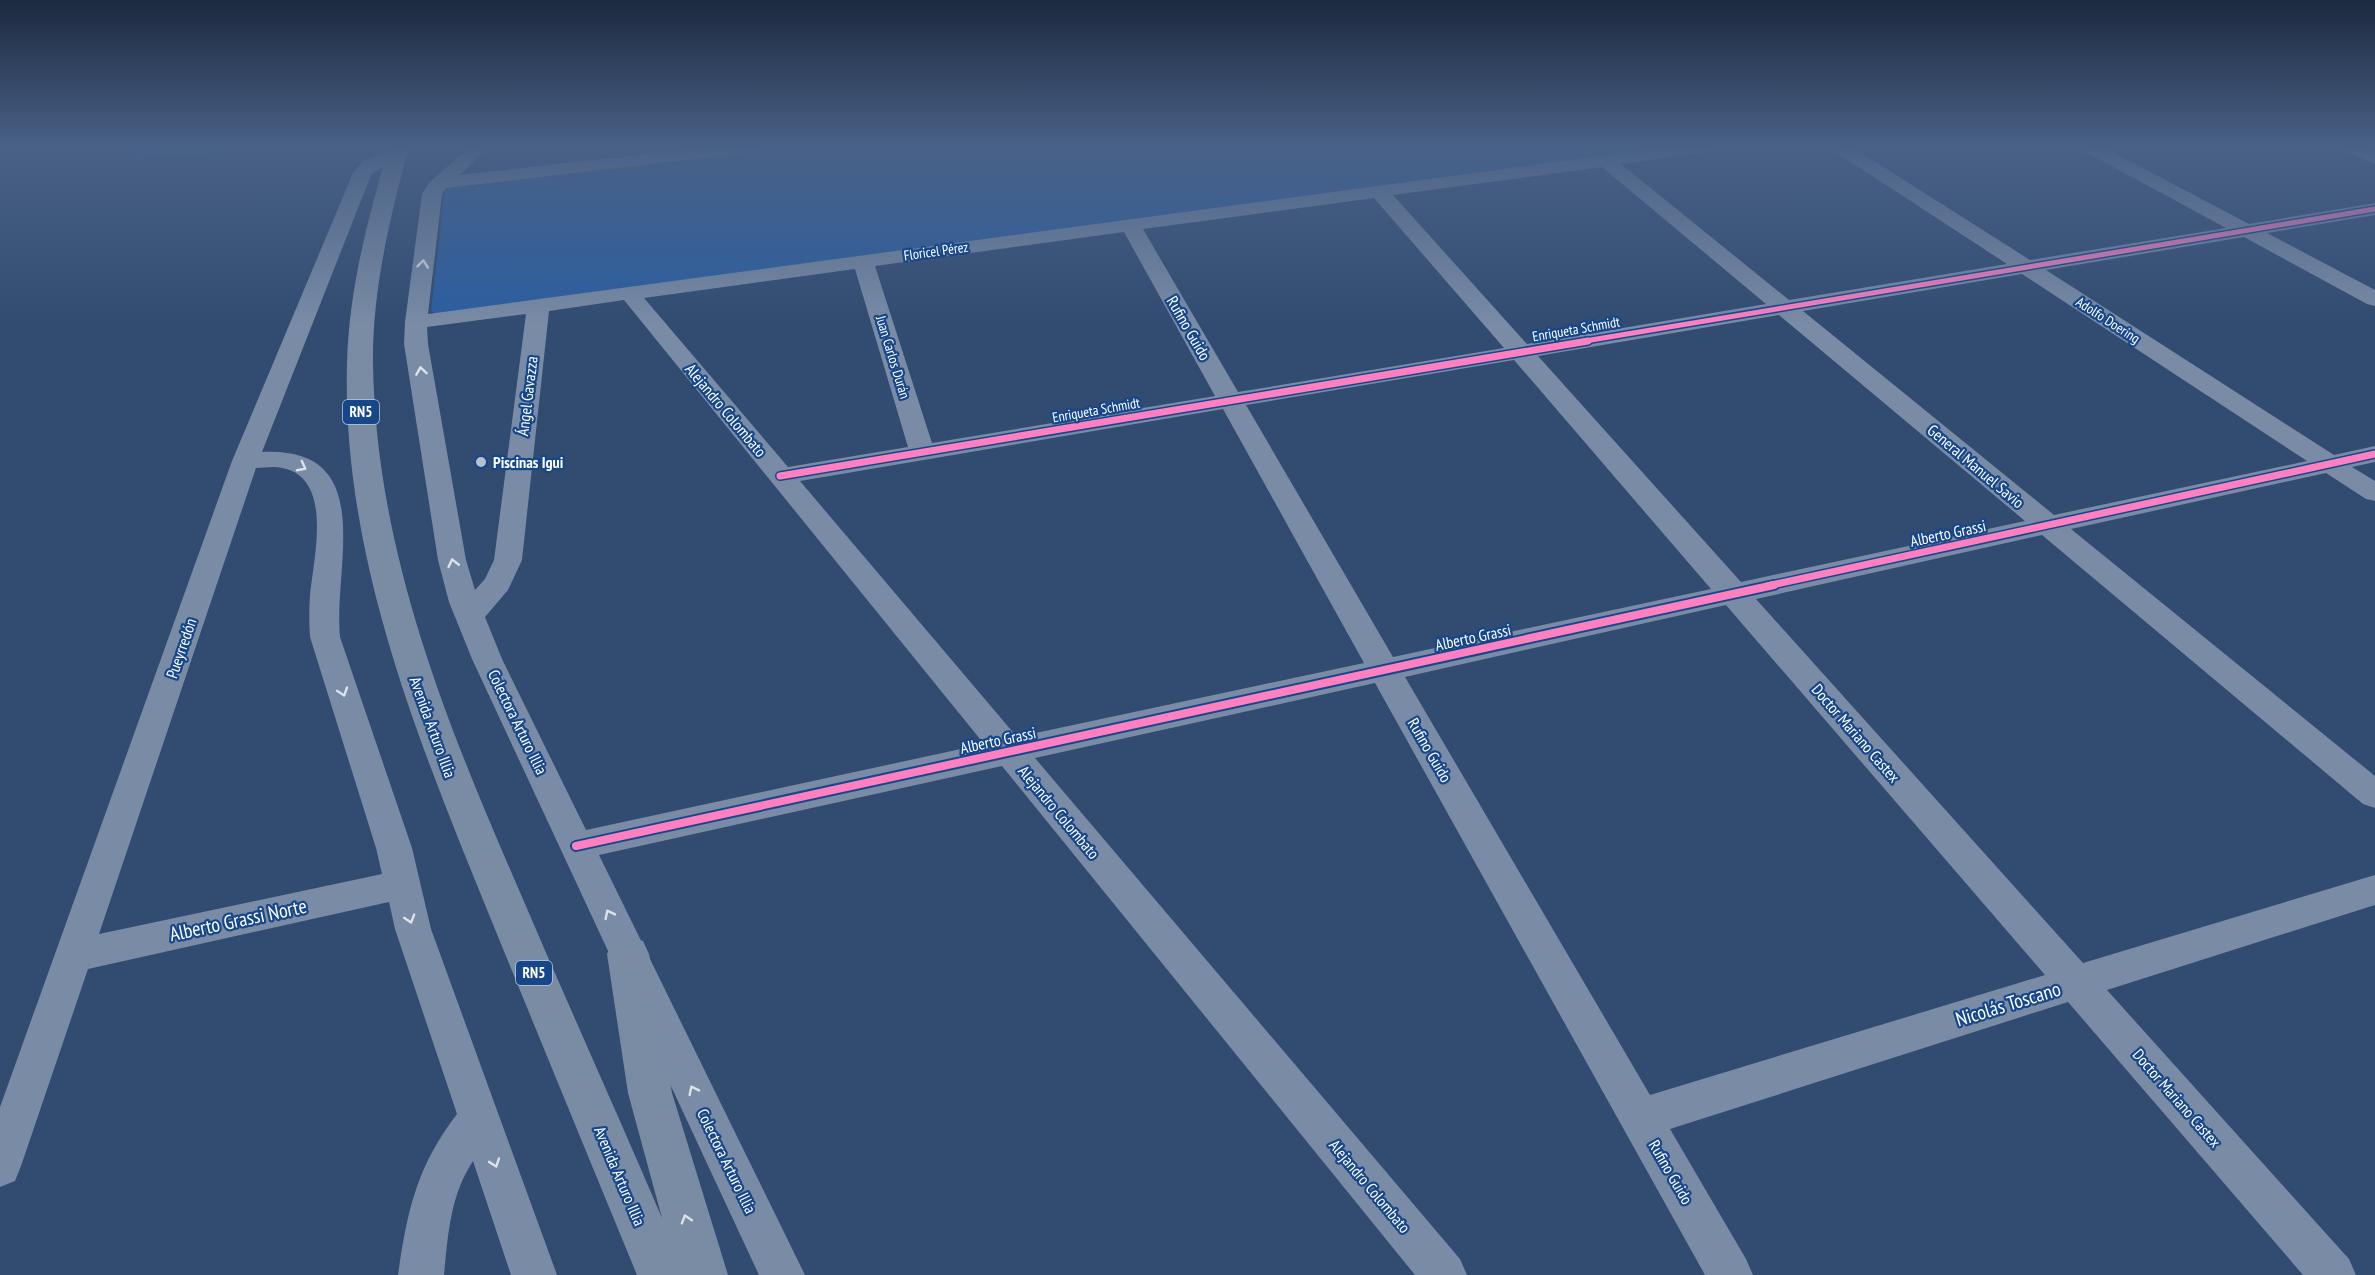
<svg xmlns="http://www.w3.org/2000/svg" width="2375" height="1275" font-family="'PT Sans Narrow',sans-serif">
  <rect width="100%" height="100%" fill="#324b70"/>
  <path fill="#2b5ea1" d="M139,147H272L128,160Z
    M774,147H1673L446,313H434L431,310L445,188L459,183Z"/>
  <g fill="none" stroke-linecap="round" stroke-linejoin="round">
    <path fill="#798ba5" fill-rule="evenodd" d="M469,147H488L460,175L709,147H763L760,151L754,152L446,188L442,194L428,314L1667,147H1714L1711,151L1705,152L1621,164L1789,300L2007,264L1834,151L1831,147H1852L2030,260L2226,228L2084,151L2081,147H2103L2249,224L2375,203V215L2267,233L2375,290V306L2367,304L2244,237L2046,270L2334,455L2375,446V462L2352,467L2375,481V501L2366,499L2326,473L2071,529L2375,776V808L2363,804L2042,535L1756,599L2083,963L2375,875V905L2107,990L2349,1259L2356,1275H2303L2068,1002L1670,1129L1746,1259L1753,1275H1705L1375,683L1035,758L1460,1259L1467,1275H1415L1002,766L599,855L805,1275H759L472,659L449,602L438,560L404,344L405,322L422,194L429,183ZM1602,167L1766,304L1527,344L1393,195ZM1374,198L1504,348L1238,392L1143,229ZM1124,232L1215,396L932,443L875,266ZM855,269L908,447L788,467L644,298ZM2022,274L2307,461L2054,515L1803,311ZM624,300L984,744L586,830L502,659L485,617L508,590L522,560L549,311ZM526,314L494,560L485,579L475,590L466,560L428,344L427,327ZM1779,315L2025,521L1741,582L1538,356ZM1514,360L1711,589L1393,657L1246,405ZM1223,409L1364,663L1017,737L800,481ZM1726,605L2045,975L1650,1095L1405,677Z
      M2341,147H2365L2375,151V164L2344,151Z
      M397,148L404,150L406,154C398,165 381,165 371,175L262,452C379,446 333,566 340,637L412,848L431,929L557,1275H511L473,1161C450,1196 448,1235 444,1275H398C407,1211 417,1166 457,1114L395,929L389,902L88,969L21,1166L15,1181L0,1187V1107L232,461L353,173L364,160ZM273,467C336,469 314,555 310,595C309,609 309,623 310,637L376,848L382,874L99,934L256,468Z"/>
    <path fill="#7a8ca4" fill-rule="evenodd" d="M389,147H409C390,217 372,291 373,364C376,551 446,722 519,890C566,1000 615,1108 662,1218L628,1093L607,954L613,941L628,936L643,941L649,954L672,1093L728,1275H637C588,1156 539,1037 490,917C418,740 342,557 347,363C349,289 368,217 389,147Z"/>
    <g stroke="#17478b" stroke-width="8">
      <path id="cycleway-far2" d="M1579,342L2375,209"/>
    </g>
    <g stroke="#17478b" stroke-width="10">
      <path id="cycleway-far1" d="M780,476L1588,341
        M1767,586L2375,454"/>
    </g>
    <g stroke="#17478b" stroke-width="12">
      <path id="cycleway" d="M576,846L1774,585"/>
    </g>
    <use href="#cycleway-far2" stroke="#ff80c0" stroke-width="5"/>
    <use href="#cycleway-far1" stroke="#ff80c0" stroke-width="7"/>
    <use href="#cycleway" stroke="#ff80c0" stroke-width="8"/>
  </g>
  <defs><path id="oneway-chevron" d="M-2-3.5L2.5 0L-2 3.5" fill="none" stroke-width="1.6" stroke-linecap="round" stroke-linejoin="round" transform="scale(1.5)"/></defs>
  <g stroke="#dee2e8">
    <use href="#oneway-chevron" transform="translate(423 264) rotate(-83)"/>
    <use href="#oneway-chevron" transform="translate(421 371) rotate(-99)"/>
    <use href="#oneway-chevron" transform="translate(302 467) rotate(28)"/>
    <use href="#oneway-chevron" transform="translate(453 563) rotate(-103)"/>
    <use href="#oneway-chevron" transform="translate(343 692) rotate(72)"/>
    <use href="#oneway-chevron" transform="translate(609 914) rotate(-116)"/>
    <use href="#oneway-chevron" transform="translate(410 919) rotate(73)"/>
    <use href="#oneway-chevron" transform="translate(693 1090) rotate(-116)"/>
    <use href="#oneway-chevron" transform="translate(495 1163) rotate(71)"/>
    <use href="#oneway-chevron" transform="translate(686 1219) rotate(-107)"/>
  </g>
  <linearGradient id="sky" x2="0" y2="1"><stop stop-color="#1c293e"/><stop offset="0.45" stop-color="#496186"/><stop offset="1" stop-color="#496186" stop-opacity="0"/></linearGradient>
  <rect width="2375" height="325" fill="url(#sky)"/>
  <circle fill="#b7c0cd" stroke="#17478b" stroke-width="2" cx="481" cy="462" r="6"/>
  <g text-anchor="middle" stroke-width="4.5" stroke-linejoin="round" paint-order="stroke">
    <g font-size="14" fill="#fff" stroke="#17478b">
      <text transform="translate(936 251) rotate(-8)" y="5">Floricel Pérez</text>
      <text transform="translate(2108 320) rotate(33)" y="5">Adolfo Doering</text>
      <text transform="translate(1576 329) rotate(-10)" y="5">Enriqueta Schmidt</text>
      <text transform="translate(893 357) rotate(73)" y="5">Juan Carlos Durán</text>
      <text transform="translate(1096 410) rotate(-10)" y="5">Enriqueta Schmidt</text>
    </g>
    <g fill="#17478b" stroke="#b9c8dc" stroke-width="1.5">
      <rect x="343" y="400" width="36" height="24" rx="4.5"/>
      <rect x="516" y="961" width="36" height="24" rx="4.5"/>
    </g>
    <g font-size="15" font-weight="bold" fill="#fff">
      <text x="361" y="417">RN5</text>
      <text x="534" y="978">RN5</text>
    </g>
    <g font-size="16" fill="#fff" stroke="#17478b">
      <text transform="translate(1189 328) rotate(60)" y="6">Rufino Guido</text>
      <text transform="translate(527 396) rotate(-83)" y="6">Ángel Gavazza</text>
      <text transform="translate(726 410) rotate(50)" y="6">Alejandro Colombato</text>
      <text transform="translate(1976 466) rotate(40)" y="6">General Manuel Savio</text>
      <text transform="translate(1948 533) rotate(-12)" y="6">Alberto Grassi</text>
      <text transform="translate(1473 637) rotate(-12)" y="6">Alberto Grassi</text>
      <text transform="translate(181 648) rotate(-71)" y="6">Pueyrredón</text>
      <text transform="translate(518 722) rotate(64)" y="6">Colectora Arturo Illia</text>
      <text transform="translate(433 727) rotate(70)" y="6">Avenida Arturo Illia</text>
      <text transform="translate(1856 733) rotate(49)" y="6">Doctor Mariano Castex</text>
      <text transform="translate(998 740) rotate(-12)" y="6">Alberto Grassi</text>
      <text transform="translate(1430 750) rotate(60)" y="6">Rufino Guido</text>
      <text transform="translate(1059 812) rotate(50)" y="6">Alejandro Colombato</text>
      <text transform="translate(2177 1098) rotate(49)" y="6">Doctor Mariano Castex</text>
      <text transform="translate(727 1161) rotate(64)" y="6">Colectora Arturo Illia</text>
      <text transform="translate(1671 1172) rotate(60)" y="6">Rufino Guido</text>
      <text transform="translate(620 1176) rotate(67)" y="6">Avenida Arturo Illia</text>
      <text transform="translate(1370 1186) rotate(50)" y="6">Alejandro Colombato</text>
    </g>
    <g font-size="16" font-weight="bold" fill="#fff" stroke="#17478b" text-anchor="start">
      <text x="493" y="468">Piscinas Igui</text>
    </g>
    <g font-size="20" fill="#fff" stroke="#17478b">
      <text transform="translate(238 920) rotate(-12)" y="7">Alberto Grassi Norte</text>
      <text transform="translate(2008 1004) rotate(-17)" y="7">Nicolás Toscano</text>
    </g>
  </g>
</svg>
